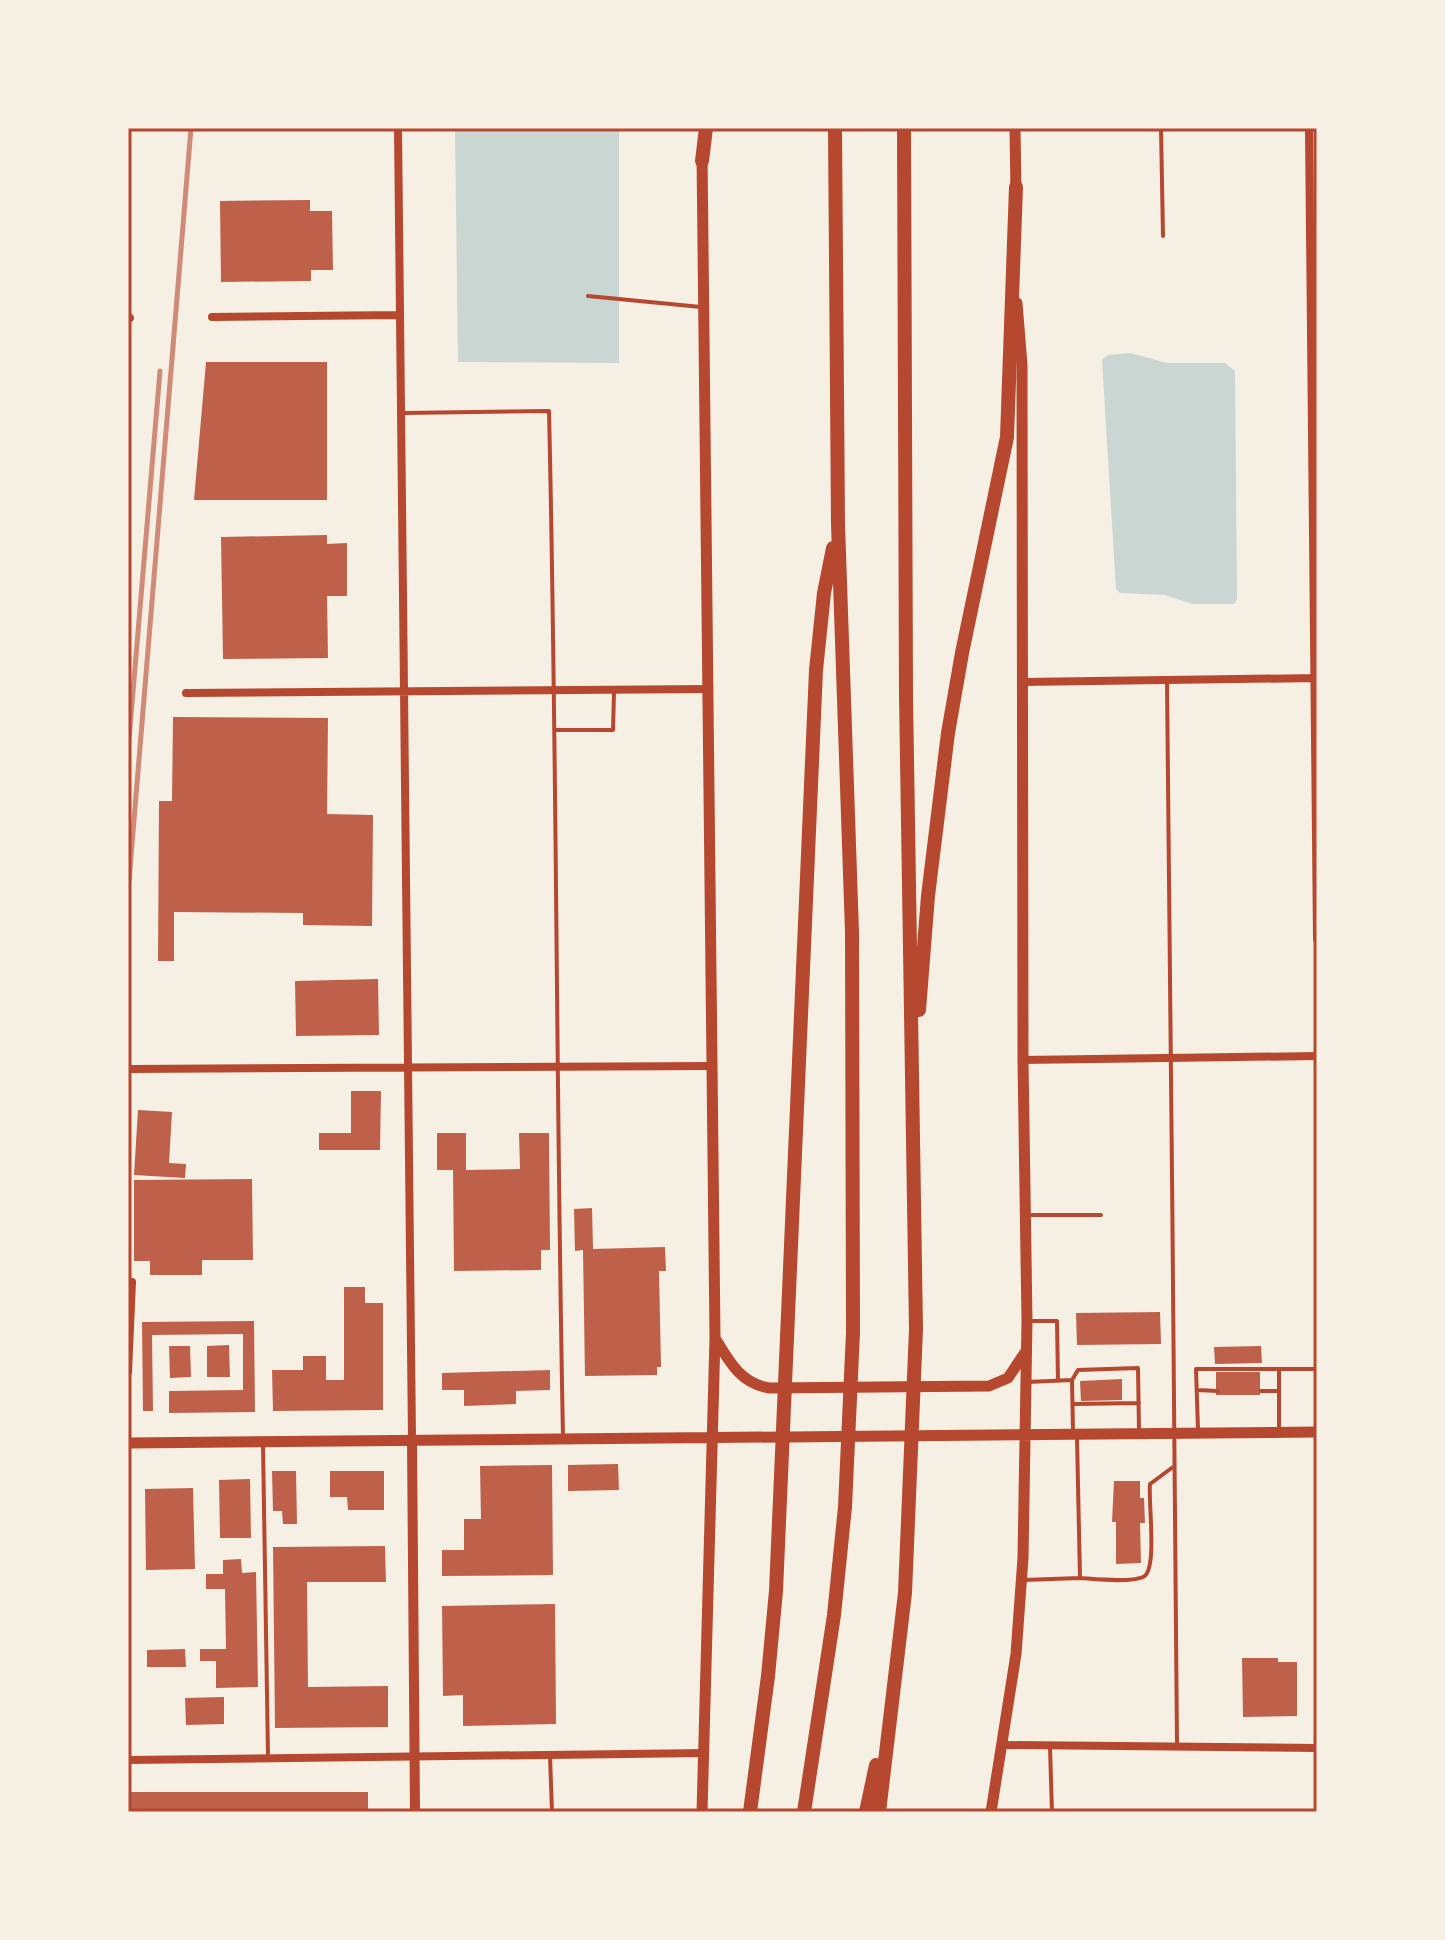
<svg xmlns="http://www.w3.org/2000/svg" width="1445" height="1940" font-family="'Public Sans',sans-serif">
  <rect width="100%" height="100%" fill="#f6efe4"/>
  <path fill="#c9d6d2" d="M455,128H619V363L458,362Z
    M1130,353L1167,363H1225L1235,371L1237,599L1234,604H1192L1165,595L1120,593L1116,589L1102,360L1108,355Z"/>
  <path fill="#bf614a" d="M310,200V211H332L333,270H311V281L221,282L220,201Z
    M206,362H327V500H194Z
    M327,535V544L347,543V596H327L328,658L223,659L221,537Z
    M173,717L328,718L327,814L373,815L372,926L303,925V913L174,912V961H158L159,801H172Z
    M378,979L379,1035L296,1036L295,981Z
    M351,1091H381L380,1150H319V1133H351Z
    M138,1110L172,1112L169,1163L186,1164L185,1178L134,1175Z
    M437,1133H466V1170L520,1169L519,1133H549L550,1250H541V1270L454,1271L453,1170H437Z
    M252,1179L253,1260H202V1275H150V1261H134V1180Z
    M592,1208L593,1249L665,1247L666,1271H659L661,1367H657V1375L585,1376L583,1250L575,1251L574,1209Z
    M344,1287H365V1303H383V1410L273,1411L272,1370H303V1356H326V1380H344Z
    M1160,1312L1161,1344L1077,1345L1076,1313Z
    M254,1321L255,1412L169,1413V1391L243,1390V1334L152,1335L153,1411H143L142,1322Z
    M229,1345L230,1377H207V1346Z
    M169,1346H190L191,1377L170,1378Z
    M1261,1346L1262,1363L1215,1364L1214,1347Z
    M550,1370V1390L516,1391V1404L464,1406V1390H442V1373Z
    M1216,1372H1260V1395H1216Z
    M1122,1379V1400L1081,1401L1080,1381Z
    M618,1464L619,1490L568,1491V1465Z
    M552,1465L553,1575L442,1576V1550H464V1519H481L480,1466Z
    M272,1471H296L297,1524H283L282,1511H273Z
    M330,1471H384V1510H348L347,1497H330Z
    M250,1479L251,1538H220L219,1480Z
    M1114,1481H1140V1498H1144L1145,1523H1140L1141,1563L1116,1564V1522H1112Z
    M193,1488L195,1569L146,1570L145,1489Z
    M385,1546L386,1582H307L308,1687L388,1686V1727L275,1728L273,1547Z
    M241,1559L242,1573L256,1572L258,1687L216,1688V1661H200V1649H226L225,1589H206V1574H223V1560Z
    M555,1604L556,1724L463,1726V1695L443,1696L442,1606Z
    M185,1649L186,1667H147V1650Z
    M1242,1658H1278V1662H1297V1716L1243,1717Z
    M224,1697V1724L186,1725L185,1698Z
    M128,1792H368V1812H128Z"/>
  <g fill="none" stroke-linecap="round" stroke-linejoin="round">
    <path stroke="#b5482f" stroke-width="4" d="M1161,128L1163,236
      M588,296L701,307
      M403,413L549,411C557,752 556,1094 563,1436
      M1167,681C1173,1036 1172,1390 1177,1745
      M556,730H613L614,692
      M1027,1215H1101
      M1027,1321H1057L1058,1381
      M1279,1369V1430
      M1027,1382L1072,1380
      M1197,1390L1218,1391
      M1261,1391H1279
      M1073,1404L1139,1403
      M1198,1430L1196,1369H1317
      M1073,1432L1072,1380L1078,1370L1138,1368L1139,1431
      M263,1445L268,1756
      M1080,1578C1095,1579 1129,1583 1143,1577C1158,1571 1148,1502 1150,1484L1173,1467
      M1024,1580L1080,1578L1077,1438
      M1050,1747L1052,1812
      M550,1756L552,1812"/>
    <path stroke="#b5482f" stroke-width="8" d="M398,128L412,1440
      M1309,128L1317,939
      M212,317L400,315
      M128,318H130
      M1022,682L1317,678
      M186,693L709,689
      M1023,1060L1317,1056
      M128,1069L712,1066
      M128,1372L132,1282
      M1004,1745L1317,1748
      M128,1760L705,1753"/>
    <path stroke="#b5482f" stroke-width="10" d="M412,1440L415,1812"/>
    <path stroke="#b5482f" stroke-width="11" d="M1015,128L1016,194
      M702,153L715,1338L702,1812
      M715,1338C729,1361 740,1383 769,1388L989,1386L1008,1378L1026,1351
      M128,1443L1317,1432
      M991,1812L1016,1654L1023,1558L1027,1321L1023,1060L1022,365L1017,303"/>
    <path stroke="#b5482f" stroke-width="14" d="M702,161L706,128
      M919,1010L928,896L948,733L962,653L1007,437L1016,187
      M750,1812L768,1676L776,1591L816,670L824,593L833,548
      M804,1812L834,1615L845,1507L853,1332L852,932L838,524L835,128
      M866,1812L876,1765
      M879,1812L905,1593L916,1329L906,695L904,128"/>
    <path stroke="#cf8b77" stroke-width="5" d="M128,751L160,371
      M128,893L191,128"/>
  </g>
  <rect width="1445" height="1940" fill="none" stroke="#f6efe4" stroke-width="260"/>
  <rect x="130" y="130" width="1185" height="1680" fill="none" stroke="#b5482f" stroke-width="3"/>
</svg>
